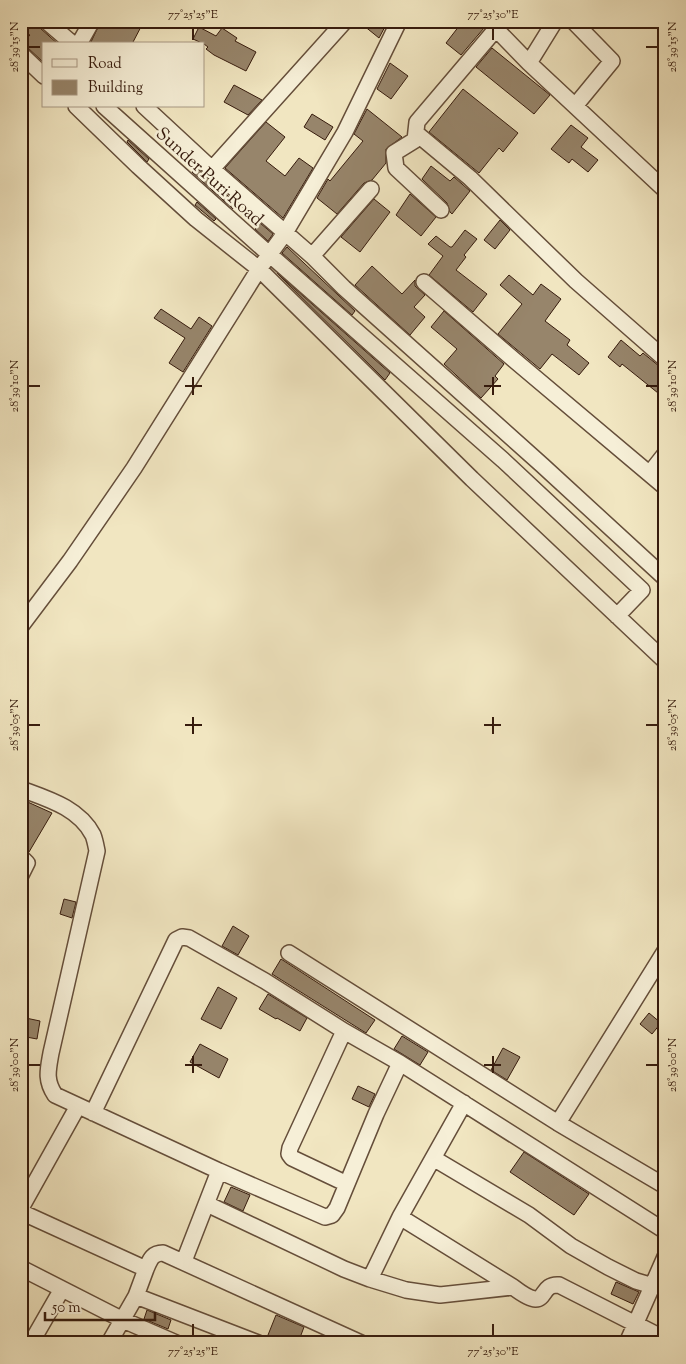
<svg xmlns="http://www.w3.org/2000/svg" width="686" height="1364" font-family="'Sorts Mill Goudy',serif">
  <rect width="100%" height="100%" fill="#f1e6c1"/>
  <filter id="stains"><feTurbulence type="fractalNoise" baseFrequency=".004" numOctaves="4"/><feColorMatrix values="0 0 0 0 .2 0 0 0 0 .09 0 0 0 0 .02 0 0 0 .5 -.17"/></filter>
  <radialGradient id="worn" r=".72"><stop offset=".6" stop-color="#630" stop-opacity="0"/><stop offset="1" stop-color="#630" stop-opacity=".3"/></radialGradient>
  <path fill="#97856b" stroke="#361b0d" d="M21,21H37L40,28L58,44H44V63L27,47L21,45L30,35L21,30Z
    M101,21H144L132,44H90Z
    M358,21H388L379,38Z
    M463,21H476L484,28L461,55L446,43Z
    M199,27L216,36L222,28L237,38L235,41L256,52L246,71L214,55L206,49L208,47L204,44L193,39Z
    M492,48L550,95L534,114L476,67Z
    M390,63L408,76L391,99L377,89Z
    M234,85L262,100L248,115L224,102Z
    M463,89L518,133L503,152L499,148L479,173L429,132Z
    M367,109L402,137L386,149V163L372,180L364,183L337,214L317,198L328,179L330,181L363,141L354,134Z
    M312,114L333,127L325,140L304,127Z
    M266,122L285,137L266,161L285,176L299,158L313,168L283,218L225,168Z
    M571,125L588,138L581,147L598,160L588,172L572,159L569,163L551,149Z
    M128,140L149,159L147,162L127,142Z
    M431,166L450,181L454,177L470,191L452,214L450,212L447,203L422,179Z
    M196,167L237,204L233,209L192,172Z
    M410,194L436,217L421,236L396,215Z
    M374,199L390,212L360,252L341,237Z
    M197,202L216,219L214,221L195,205Z
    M500,220L510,230L495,249L484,240Z
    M260,223L273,234L268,241L255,229Z
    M465,230L477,239L464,255L466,257L456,270L487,294L473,312L429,275L443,256L428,244L436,236L450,247H452Z
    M287,247L355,311L352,315L282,253Z
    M372,266L402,294L415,280V286L425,295L414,307L425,317L410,335L355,285Z
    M277,273L390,373L385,380Z
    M509,275L533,295L541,284L561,299L545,321L570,340L567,345L589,363L579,375L552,354L540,369L498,334L522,304L500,285Z
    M161,309L191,329L199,317L212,326L183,372L169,363L185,338L154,318Z
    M444,311L504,364L495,376L498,379L481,398L444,364L457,349L431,327Z
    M621,340L640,356L643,353L665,371V384L658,393L622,364L620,367L608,357Z
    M21,799L52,813L29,852L21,848Z
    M64,899L76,902L72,918L60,914Z
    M233,926L249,936L238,955L222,946Z
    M281,959L375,1020L366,1033L272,974Z
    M218,987L237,998L221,1029L201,1019Z
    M268,994L307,1018L300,1031L277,1018L276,1019L259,1009Z
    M649,1013L661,1023L652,1034L640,1024Z
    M21,1017L40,1021L37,1039L21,1036Z
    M402,1036L428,1052L420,1065L394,1049Z
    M200,1044L228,1059L219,1078L190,1062Z
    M503,1048L520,1057L507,1080L491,1070Z
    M358,1086L375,1094L369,1107L352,1099Z
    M524,1152L589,1194L574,1215L510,1172Z
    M231,1187L250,1195L243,1211L224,1202Z
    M616,1282L639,1292L633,1304L611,1294Z
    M147,1310L171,1320L168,1329L144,1319Z
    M276,1315L304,1327L298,1343H267L266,1340Z"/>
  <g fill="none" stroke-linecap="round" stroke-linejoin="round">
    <g stroke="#654e3a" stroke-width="18">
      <path id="minor" d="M46,21L73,44
        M573,21L612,61L575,106
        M79,44L92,21
        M21,54L44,76
        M529,63L555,21
        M76,106L138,166L196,219L259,269L472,479L665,661
        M104,106L269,254L503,460L642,590L617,616
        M144,106L212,169L312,256L344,288L542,465L665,578
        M416,133L470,178L576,281L665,359
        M212,169L345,21
        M441,210L396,168L394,153L415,140L417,122L496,29L529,63L665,190
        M312,256L371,189
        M424,282L513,359L665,487
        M650,473L665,454
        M21,626L70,561L134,468L259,269L285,233L345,132L399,21
        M21,789C48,799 79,808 93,835C95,840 96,846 97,851L51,1053C48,1070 45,1080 55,1095L219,1171L325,1217L332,1215L337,1208L376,1114L400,1063
        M21,857L27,863L21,875
        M289,953L558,1123L665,1186
        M344,1031L290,1148L289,1154L292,1158L347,1184
        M93,1113L176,940L182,937L189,938L265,981L344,1031L400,1063L665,1231
        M558,1123L665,951
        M433,1158L529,1215L571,1246L608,1267L636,1281L653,1286
        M207,1204L344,1269L370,1279L406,1290L440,1295L513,1287C551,1316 536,1283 559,1285L665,1339
        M21,1208L78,1106
        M21,1212L146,1269C150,1260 152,1253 163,1253L361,1343
        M400,1217L513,1287
        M184,1261L219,1171
        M21,1268L123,1320L176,1343
        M370,1279L400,1217L464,1103
        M136,1296L258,1343
        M31,1343L62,1289
        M109,1343L136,1296L146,1269
        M627,1343L665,1257"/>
    </g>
    <use href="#minor" stroke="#f6efd7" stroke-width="15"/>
  </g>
  <path fill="none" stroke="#361b0d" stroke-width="2" d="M193,28V40M493,28V40M28,47H40M646,47H658M193,377V395M493,377V395M28,386H40M185,386H202M484,386H501M646,386H658M193,717V734M493,717V734M28,725H40M185,725H202M484,725H501M646,725H658M193,1056V1073M493,1056V1073M28,1065H40M185,1065H202M484,1065H501M646,1065H658M193,1324V1336M493,1324V1336"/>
  <g text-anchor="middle" stroke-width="5" stroke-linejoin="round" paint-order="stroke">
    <g font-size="18" fill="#361b0d" stroke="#f6efd7">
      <text transform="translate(210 176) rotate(42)" y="6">Sunder Puri Road</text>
    </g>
  </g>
  <rect width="686" height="1364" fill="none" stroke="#f1e6c1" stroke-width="55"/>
  <rect x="42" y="42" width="162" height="65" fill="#f6efd7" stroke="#a99a86"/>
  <rect x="52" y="59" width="25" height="8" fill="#f6efd7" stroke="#a99a86"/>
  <text x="88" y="68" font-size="15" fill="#361b0d">Road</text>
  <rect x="52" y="80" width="25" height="15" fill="#97856b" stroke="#a99a86"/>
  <text x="88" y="92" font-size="15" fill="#361b0d">Building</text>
  <path d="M45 1312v8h110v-8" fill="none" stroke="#361b0d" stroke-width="2.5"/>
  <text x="52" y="1312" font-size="15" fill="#361b0d" stroke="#f6efd7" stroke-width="4" paint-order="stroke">50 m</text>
  <rect x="28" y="28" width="630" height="1308" fill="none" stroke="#361b0d" stroke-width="2"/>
  <g font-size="12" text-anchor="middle" fill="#361b0d">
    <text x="193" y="18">77°25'25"E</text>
    <text x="493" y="18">77°25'30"E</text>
    <text transform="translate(14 47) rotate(-90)" y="4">28°39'15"N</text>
    <text transform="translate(672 47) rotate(-90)" y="4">28°39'15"N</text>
    <text transform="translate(14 386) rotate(-90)" y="4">28°39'10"N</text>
    <text transform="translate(672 386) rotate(-90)" y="4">28°39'10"N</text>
    <text transform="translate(14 725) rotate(-90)" y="4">28°39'05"N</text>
    <text transform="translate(672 725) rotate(-90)" y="4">28°39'05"N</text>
    <text transform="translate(14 1065) rotate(-90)" y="4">28°39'00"N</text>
    <text transform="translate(672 1065) rotate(-90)" y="4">28°39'00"N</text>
    <text x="193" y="1355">77°25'25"E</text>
    <text x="493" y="1355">77°25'30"E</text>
  </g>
  <rect width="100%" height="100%" filter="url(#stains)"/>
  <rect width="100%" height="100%" fill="url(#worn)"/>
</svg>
